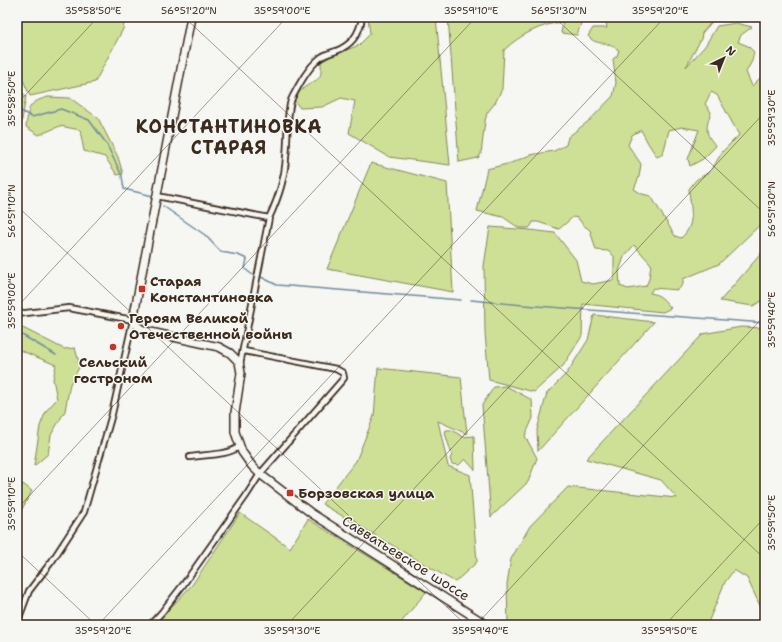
<svg xmlns="http://www.w3.org/2000/svg" width="782" height="642" font-family="'Shantell Sans',sans-serif">
  <rect width="100%" height="100%" fill="#f6f6f2"/>
  <filter id="ink" filterUnits="userSpaceOnUse"><feTurbulence type="fractalNoise" baseFrequency=".025" numOctaves="2"/><feDisplacementMap in="SourceGraphic" scale="8" xChannelSelector="R" yChannelSelector="G"/><feConvolveMatrix kernelMatrix="1 2 1 2 8 2 1 2 1" color-interpolation-filters="sRGB"/></filter>
  <g filter="url(#ink)">
    <path fill="#cee095" stroke="#84855a" fill-rule="evenodd" d="M17,17H125L123,29L95,82L30,96L17,66Z
      M368,17H436L450,165L389,157L349,133L355,101L341,98L322,107L300,108L293,99C297,95 301,90 305,87C319,77 322,82 321,62L332,56L359,45L370,34Z
      M448,17H583L577,35L561,33L563,22C541,24 520,35 504,50L502,89L495,103L487,113L485,121L481,154L478,158L459,162Z
      M605,17H716L702,33L701,39L686,67L705,46L717,26L736,23L752,27L741,35L738,42L748,46L754,52L752,61L746,72L752,86L765,73V220L719,264L683,279V284L678,290L653,288L650,293C660,294 665,301 671,308L663,312L583,304L582,336L563,366L534,392L489,380L485,333L484,266L490,227L530,230L555,233L576,260L581,281L593,284L614,280V256L608,251L596,250L590,230L583,225L578,218L573,217L559,229L538,222H533L531,226L529,228H519L503,217L477,211L487,169L511,163L530,155L554,151L566,145L568,137L590,120L613,96L616,83L613,59L617,56L619,50C615,48 611,45 606,44C598,42 594,43 588,36L593,28H607ZM711,92L717,95L739,135L722,152L711,171L696,180L689,189C690,207 697,224 681,238L675,236L651,196L642,194L634,189L639,177L641,164L628,145L632,135L641,130L648,143L657,157L663,154L669,130L682,127L699,130L688,159L690,166L703,159L716,146C704,133 706,128 711,112L705,104ZM634,245L651,264L649,279L646,286L628,289L620,286L619,271L624,257Z
      M17,83L18,89L26,96L21,126L17,130Z
      M48,97L70,98L98,118L118,157L123,174L117,175L105,157L84,151L80,130L60,126L39,135L26,127C29,107 27,103 48,97Z
      M371,163L447,183L453,292L327,269Z
      M765,249V299L753,306L720,301Z
      M594,315L654,322L538,451L537,430L547,393L567,373L588,340Z
      M17,325L64,349L75,348L80,366L70,384L65,411L51,435L48,454L34,466L40,426L46,411L57,399L53,379L56,365L17,349Z
      M741,327L765,328V607L762,610L747,578L734,570L725,582L707,625H508L507,584L511,559L530,526L568,487L677,498L661,480L586,459L703,334Z
      M378,368L461,377L467,434L438,421L448,466L470,475L477,562L455,582L322,504L356,461L374,416Z
      M506,386L532,400L533,418L525,436L537,458L528,482L491,517L482,405L494,387Z
      M446,430H452L463,437L474,436L475,470L465,459L459,465L452,464L450,459L452,455L445,433Z
      M23,484L32,491L17,518V492Z
      M240,513L290,548L308,519L426,592L399,625H154L192,585Z"/>
    <g fill="none" stroke-linecap="round" stroke-linejoin="round">
      <path stroke="#718b9e" stroke-width="1.5" d="M17,109L32,117L61,109L89,120L106,143L122,176L124,189L153,196
        M163,206L205,235L221,252L238,255L247,259L245,269L254,276
        M261,277L277,285L461,300
        M471,300L523,305L765,323
        M17,332L56,355"/>
      <g stroke="#3b2a1e" stroke-width="8">
        <path id="minor" d="M157,196L269,218
          M17,243L18,240
          M17,314L69,308L133,320L112,414L84,512L52,561L29,591L17,623
          M240,364L269,218C278,199 285,178 286,157C288,142 286,108 293,96C300,83 308,68 319,59C324,54 330,53 336,51C352,45 360,33 362,17
          M190,457C207,454 225,456 239,447
          M150,625L162,612L183,585L246,496L260,474L344,378L343,373L336,369L244,351"/>
      </g>
      <g stroke="#3b2a1e" stroke-width="10">
        <path id="primary" d="M191,17L133,320C136,326 140,329 146,331L219,347L230,353L239,362L241,373L235,413V432L242,452L252,466L260,474L311,513L487,625"/>
      </g>
      <use href="#minor" stroke="#f6f6f2" stroke-width="4.5"/>
      <use href="#primary" stroke="#f6f6f2" stroke-width="7"/>
    </g>
  </g>
  <path fill="none" stroke="#3b2a1e" stroke-width="1" stroke-opacity="0.45" d="M184,17L765,559M554,17L765,214M17,104L98,17M17,206L466,625M17,307L287,17M17,509L476,17M17,551L96,625M98,625L665,17M287,625L765,112M476,625L765,315M665,625L765,517"/>
  <g fill="#c8321e" stroke="#f6f6f2" stroke-width="1.5">
    <rect x="138" y="285" width="8" height="8" rx="2"/>
    <circle cx="121" cy="326" r="4"/>
    <circle cx="113" cy="347" r="4"/>
    <rect x="286" y="489" width="8" height="8" rx="2"/>
  </g>
  <g text-anchor="middle" stroke-width="3" stroke-linejoin="round" paint-order="stroke">
    <g font-size="14" font-weight="bold" fill="#3b2a1e" stroke="#f6f6f2" text-anchor="start">
      <text x="150" y="286">Старая<tspan x="150" dy="16">Константиновка</tspan></text>
      <text x="129" y="323">Героям Великой<tspan x="129" dy="16">Отечественной войны</tspan></text>
      <text x="113" y="367" text-anchor="middle">Сельский<tspan x="113" dy="16">гостроном</tspan></text>
      <text x="298" y="498">Борзовская улица</text>
    </g>
    <g font-size="14" fill="#3b2a1e" stroke="#f6f6f2">
      <text transform="translate(406 558) rotate(32)" y="5">Савватьевское шоссе</text>
    </g>
    <g font-size="18" font-weight="bold" letter-spacing="1" fill="#3b2a1e" stroke="#f6f6f2">
      <text x="229" y="133">КОНСТАНТИНОВКА<tspan x="229" dy="21">СТАРАЯ</tspan></text>
    </g>
  </g>
  <rect width="782" height="642" fill="none" stroke="#f6f6f2" stroke-width="44"/>
  <g transform="translate(724 58) rotate(43)" stroke="#f6f6f2" stroke-width="3" paint-order="stroke">
  <path d="M0-3L7 15L0 10L-7 15Z" fill="#3b2a1e"/>
  <text y="-6" font-size="11" font-weight="bold" text-anchor="middle" fill="#3b2a1e">N</text>
  </g>
  <rect x="22" y="22" width="738" height="598" fill="none" stroke="#3b2a1e" stroke-width="1.5"/>
  <g font-size="10" text-anchor="middle" fill="#3b2a1e">
    <text x="93" y="14">35°58'50"E</text>
    <text x="189" y="14">56°51'20"N</text>
    <text x="282" y="14">35°59'00"E</text>
    <text x="471" y="14">35°59'10"E</text>
    <text x="559" y="14">56°51'30"N</text>
    <text x="660" y="14">35°59'20"E</text>
    <text transform="translate(11 99) rotate(-90)" y="4">35°58'50"E</text>
    <text transform="translate(771 118) rotate(-90)" y="4">35°59'30"E</text>
    <text transform="translate(771 209) rotate(-90)" y="4">56°51'30"N</text>
    <text transform="translate(11 211) rotate(-90)" y="4">56°51'10"N</text>
    <text transform="translate(11 301) rotate(-90)" y="4">35°59'00"E</text>
    <text transform="translate(771 320) rotate(-90)" y="4">35°59'40"E</text>
    <text transform="translate(11 504) rotate(-90)" y="4">35°59'10"E</text>
    <text transform="translate(771 523) rotate(-90)" y="4">35°59'50"E</text>
    <text x="103" y="634">35°59'20"E</text>
    <text x="292" y="634">35°59'30"E</text>
    <text x="480" y="634">35°59'40"E</text>
    <text x="669" y="634">35°59'50"E</text>
  </g>
</svg>
